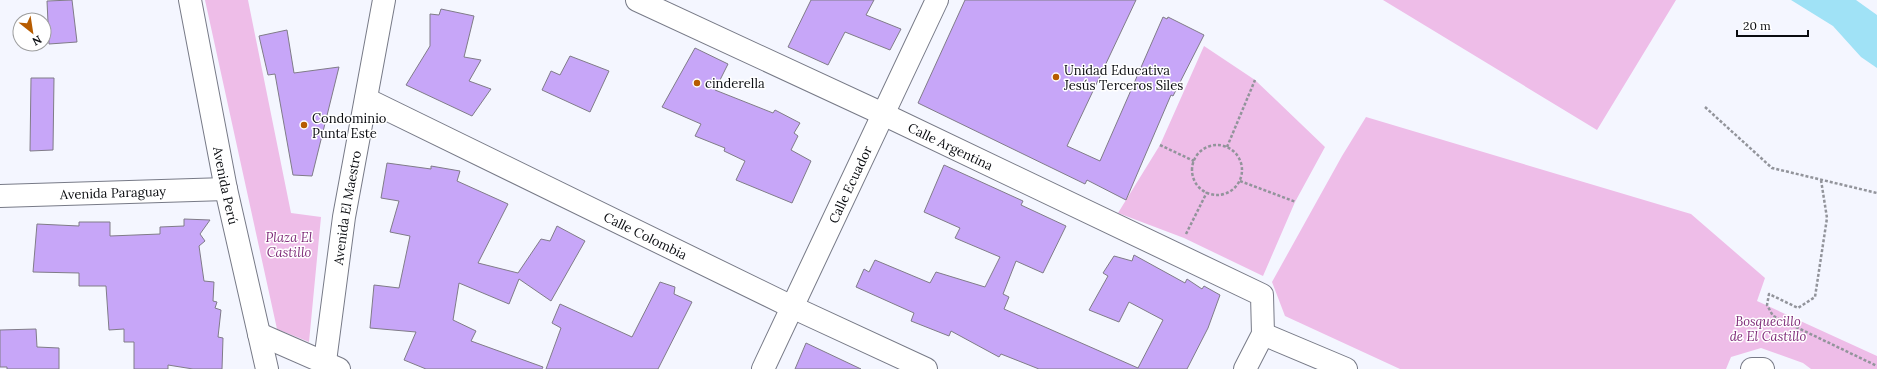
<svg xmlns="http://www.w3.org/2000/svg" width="1877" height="369" font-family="Lora,serif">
  <rect width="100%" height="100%" fill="#f4f6ff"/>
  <path fill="#eebde8" d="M205,0H248L291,213L321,217L309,342L277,329Z
    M1383,0H1676L1597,130Z
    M1204,46L1255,80L1325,147L1295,202L1263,276L1184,238L1118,213L1160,145Z
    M1366,117L1691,214L1765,278L1757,301L1877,356V369H1811L1803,363L1761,348L1731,357L1726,369H1400L1285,316L1272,282L1342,156Z"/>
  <path fill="#a0e2f6" d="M1791,0H1856L1877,15V68L1861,57L1833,26Z"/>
  <path fill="#c7a6f8" stroke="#807c88" d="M72,0L77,42L49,44L47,1Z
    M811,0H874L866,15L901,29L890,50L845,32L828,65L788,47Z
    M965,0H1136L1067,146L1100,161L1163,17L1167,19L1168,17L1204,35L1173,96L1171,95L1126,200L1087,180L1085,184L918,103Z
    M441,9L474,16L464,57L481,60L469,81L491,89L472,116L406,85L430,46V14L439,15Z
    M287,30L294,73L339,67L312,176L293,175L275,74L268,75L259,36Z
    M695,48L728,64L715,90L773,113L775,110L800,123L794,133L798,136L791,150L811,161L792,203L736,180L745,161L724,151L725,148L695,136L701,124L662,107Z
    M570,56L609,71L590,112L542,90L551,71L560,75Z
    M31,78H54L53,150L30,151Z
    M387,163L431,169V166L460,171L457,181L508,204L478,263L518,273L541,239L550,241L557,226L585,241L551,301L519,279L509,304L459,283L453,320L476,331L471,341L543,367L542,369H426L404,360L416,332L370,328L374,285L399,288L410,236L390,232L399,201L381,198Z
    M944,165L1023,201L1021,205L1066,226L1043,273L1016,261L1003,294L1009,297L1004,309L1138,368L1163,320L1129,302L1119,322L1089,310L1108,276L1103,273L1114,256L1132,261L1134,255L1185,283L1187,279L1202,289L1204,286L1220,295L1208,328L1187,369H1039L1001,354L999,357L951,331L949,336L911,321L914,313L856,287L864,269L869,272L875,260L930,283L936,272L985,287L1000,257L955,238L960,228L924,212Z
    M184,219L210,220L200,234L205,241L199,246L204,281L214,282L213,301L217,302L215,308L221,310L218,337L223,338L222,369H193L168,365V369H134V342H124V329L109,330L106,286H79V273L33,272L37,224L79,226V222H110V236L160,234V227L184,226Z
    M660,282L675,287L674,294L692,302L658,369H546L561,328L552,323L560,304L632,337Z
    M36,329L37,347L59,348V369H7V367H0V330Z
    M806,343L861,369H795Z"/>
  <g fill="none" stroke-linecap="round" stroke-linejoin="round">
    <g stroke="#777a87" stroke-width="24">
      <g id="street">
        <path id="s1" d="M190,0L226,189L267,369"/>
        <path id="s2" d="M637,0L883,114L1262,295L1263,334L1245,369"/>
        <path id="s3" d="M366,99L792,307L926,369"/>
        <path id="s4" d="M0,196L226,189"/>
        <path d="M259,334L339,369"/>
        <path d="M1263,334L1346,369"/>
        <path id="s5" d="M763,369L937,0"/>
        <path d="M1752,369H1763"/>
      </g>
    </g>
    <g stroke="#777a87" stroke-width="24">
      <g id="secondary">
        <path id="s6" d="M324,369L344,217L384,0"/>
      </g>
    </g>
    <path stroke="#92949b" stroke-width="2.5" stroke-dasharray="3 2" stroke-linecap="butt" d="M1705,107L1772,168L1877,193
      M1160,145L1194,161
      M1192 170a25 25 0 1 1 50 0a25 25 0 1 1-50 0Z
      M1227,147L1255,80
      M1821,180L1827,218L1815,297L1798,308L1769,294L1767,305L1773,316L1877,366
      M1240,181L1296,202
      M1186,234L1207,192"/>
    <use href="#street" stroke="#fff" stroke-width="22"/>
    <use href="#secondary" stroke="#fff" stroke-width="22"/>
  </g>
  <g fill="#b75c00" stroke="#fff" stroke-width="1.5">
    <circle cx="1056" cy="77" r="4"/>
    <circle cx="697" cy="83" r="4"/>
    <circle cx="304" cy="125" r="4"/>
  </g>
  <g text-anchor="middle" stroke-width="3" stroke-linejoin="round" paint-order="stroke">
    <g font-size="13" fill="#0a0c10" stroke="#fff" text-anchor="start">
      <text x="1064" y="75">Unidad Educativa<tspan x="1064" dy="15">Jesús Terceros Siles</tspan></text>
      <text x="705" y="88">cinderella</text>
      <text x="312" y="123">Condominio<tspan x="312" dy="15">Punta Este</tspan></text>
    </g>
    <g font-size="13" fill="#0a0c10" stroke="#fff">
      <text dy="5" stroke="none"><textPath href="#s2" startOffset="346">Calle Argentina</textPath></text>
      <text dy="5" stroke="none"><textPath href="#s1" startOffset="189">Avenida Perú</textPath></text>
      <text dy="5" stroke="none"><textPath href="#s5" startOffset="204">Calle Ecuador</textPath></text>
      <text dy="5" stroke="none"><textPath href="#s4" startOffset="113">Avenida Paraguay</textPath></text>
      <text dy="5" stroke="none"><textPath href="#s6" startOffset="163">Avenida El Maestro</textPath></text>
      <text dy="5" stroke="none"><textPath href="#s3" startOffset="311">Calle Colombia</textPath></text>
    </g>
    <g font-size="13" font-style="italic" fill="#7f2c79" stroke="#fff">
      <text x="289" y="242">Plaza El<tspan x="289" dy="15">Castillo</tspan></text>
      <text x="1768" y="326">Bosquecillo<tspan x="1768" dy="15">de El Castillo</tspan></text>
    </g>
  </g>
  <g transform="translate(32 32) rotate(150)"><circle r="19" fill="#ffffff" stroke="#9d9e9f"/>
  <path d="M0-3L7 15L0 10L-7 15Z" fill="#b75c00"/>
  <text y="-6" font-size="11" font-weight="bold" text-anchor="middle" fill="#0a0c10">N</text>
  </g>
  <path d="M1737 30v6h71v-6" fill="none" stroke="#0a0c10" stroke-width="2"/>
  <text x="1743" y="30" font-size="12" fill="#0a0c10" stroke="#ffffff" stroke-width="3" paint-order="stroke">20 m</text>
</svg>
